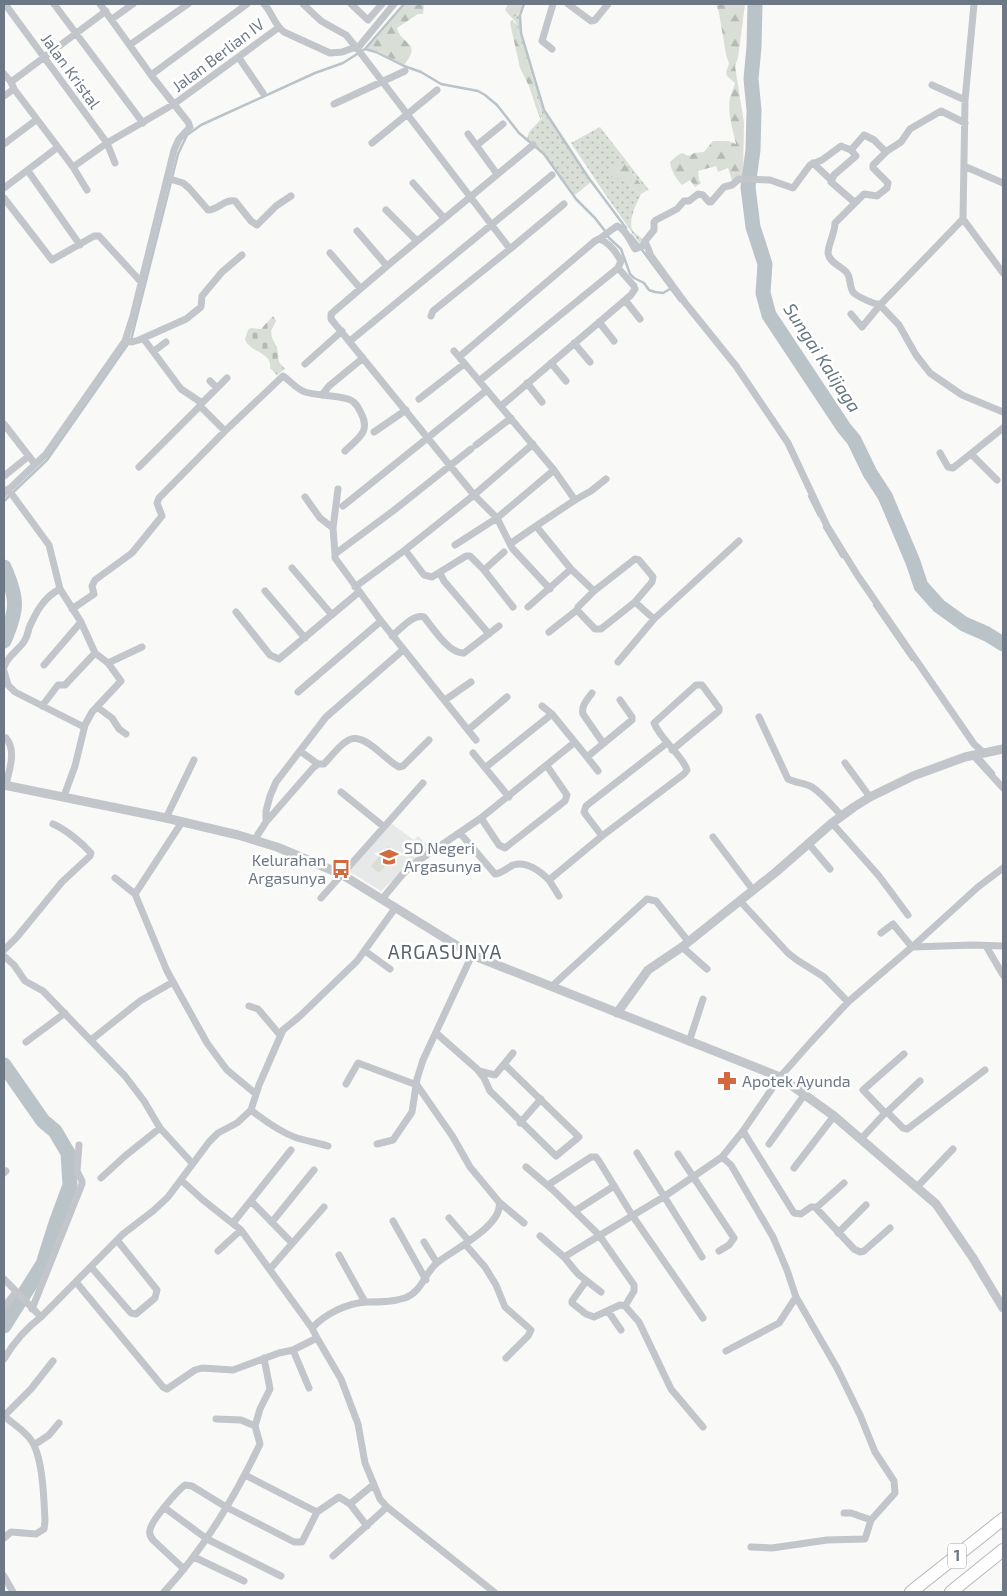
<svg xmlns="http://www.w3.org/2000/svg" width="1007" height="1596" font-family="'Exo 2',sans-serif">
  <defs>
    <pattern id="grass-dots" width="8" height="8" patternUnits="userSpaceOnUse" patternTransform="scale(1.25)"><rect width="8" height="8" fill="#d9ded7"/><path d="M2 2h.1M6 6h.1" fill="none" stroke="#b4b9b4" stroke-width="1.8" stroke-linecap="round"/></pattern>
    <pattern id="forest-firs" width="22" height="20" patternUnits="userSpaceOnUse" patternTransform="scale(1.25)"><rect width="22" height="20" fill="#d9ded7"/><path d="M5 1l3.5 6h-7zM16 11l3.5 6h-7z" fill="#b4b9b4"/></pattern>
    <pattern id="cemetery-stones" width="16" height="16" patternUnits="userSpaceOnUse" patternTransform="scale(1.25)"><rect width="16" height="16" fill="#d9ded7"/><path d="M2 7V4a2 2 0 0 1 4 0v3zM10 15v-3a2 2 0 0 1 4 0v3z" fill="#b4b9b4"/></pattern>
  </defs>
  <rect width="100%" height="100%" fill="#f9f9f8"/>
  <path fill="#e7e8e8" d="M389,822L414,840L418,836L433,851L413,862L381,891L347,870Z"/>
  <path fill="url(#grass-dots)" d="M520,14L521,34L543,110L591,182L575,195C559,175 548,155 527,139L529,132L542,118V114L535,92L533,78L522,49L516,22L511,17Z
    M600,127L649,190L646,191L625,164L617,167L610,176L627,180L633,189L641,194C637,203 626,223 634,232C637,235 641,237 643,240V243L640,244L605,194L571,143Z"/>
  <path fill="url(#forest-firs)" d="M405,4H424L423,14H418L397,28C401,45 423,42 404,65L377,51L366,49Z
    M508,4H524C520,10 519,17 511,17L505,10Z
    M716,4H745L738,58L735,66L744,123L743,177L733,183L728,168L718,172L716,166L698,171L699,180L701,183L695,187L690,180L682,185C676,179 671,170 670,162L678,155L682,153L689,156L694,153L704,152L713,141H728L736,144C733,130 727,113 730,98C731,93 734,88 735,83L727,76L726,72L729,64L726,54L719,13Z
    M512,20L517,25L522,49L533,78L535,92L542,116L540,119L529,86L520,68L510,23Z
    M622,164H625L646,191L641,194L633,189L627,180L610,177L607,173L608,168L617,167Z"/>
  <path fill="url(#cemetery-stones)" d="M273,316L276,321L271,331L272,338L277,347L279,362L285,369L277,375L270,368C273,352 248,352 245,339L248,330L251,328L261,329Z"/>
  <path fill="#d9ded7" d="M388,846L397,853L379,873L371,866Z"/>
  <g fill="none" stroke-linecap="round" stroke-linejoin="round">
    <path stroke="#bac3c8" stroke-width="2.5" d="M524,4L520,15L521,33L544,110L588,177L626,228
      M365,49L404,4
      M631,235L680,301
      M607,236L621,249L630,274L634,278L644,283L649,290L655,292L663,293L670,289
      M131,340L178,154L187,135L201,125L315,73L343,63L365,49L376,52L404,66L421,72L441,84L478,91L485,95L497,105L519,133L544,154L576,199L595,218L605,231
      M809,496L819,516
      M4,501L47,460L128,344
      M824,527L842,557
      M874,605L912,660
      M980,757L994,773"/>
    <path stroke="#bac3c8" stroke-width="15" d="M755,4L754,47L751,79L754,110L753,150L748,187L753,227L765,264L763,293L769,315L844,428L854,440L870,473L885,496L913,562L921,586L939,606L964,624L987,634L1003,644
      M4,567C18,599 18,609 4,641
      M4,1065L43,1121L55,1131L68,1153L70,1185L56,1223L43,1264L4,1326"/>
    <g stroke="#b5b8bc" stroke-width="14">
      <path id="motorway" d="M911,1592L1003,1519
        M951,1592L1003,1550"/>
    </g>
    <path stroke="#c2c5c9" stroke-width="7" d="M5,4L107,143L115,163
      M54,4L143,123
      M264,4C272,12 274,25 284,32L330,53L342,52L356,47
      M303,4L321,21L346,35L356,47L510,249L433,311L431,316
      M351,4L368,20L382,4
      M568,4L591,21L595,20L608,4
      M974,4L965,100L963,219L1003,273
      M112,19L133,4
      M131,44L188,4
      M357,49L394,4
      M552,49L542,41L553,4
      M239,58L263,93
      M4,74L11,82L14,89L73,167L87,190
      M151,75L247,4
      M11,82L106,11
      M932,85L965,100
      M4,96L14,89
      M334,104L405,71
      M468,134L497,174
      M372,143L437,90
      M4,144L36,120
      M477,145L503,124
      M851,150L864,135L874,140L886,152
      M813,163L831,180
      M964,166L1003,183
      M73,167L107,143L174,104L278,28
      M28,171L80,245
      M167,178L183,183L189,188L208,210C218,210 224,199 235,201L251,221L257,225L276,206L291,196
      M413,183L444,218
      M4,188L58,147
      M4,198L52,260L94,236H99L142,283
      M857,201H853L831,182L834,175L856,156L851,150L841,146L822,160L810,165L793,188L770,180L739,179L732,185L724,187L711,202H709L703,195L698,194L689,201H684L677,209L656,220L654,222V230L645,241L651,256L686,304L736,366L788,443L827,526L858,576L974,744L984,753
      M386,210L417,241
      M963,219L880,305L899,325L916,355L930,373L962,395L1003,412
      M357,231L387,266
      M599,239L617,226C626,229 630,241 635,249L645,245
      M510,249L564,204
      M330,253L360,288
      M625,300L640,319
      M880,304C875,305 856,296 853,292C849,286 851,278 847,273C842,266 829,263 828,253C828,245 835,233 835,223L864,194L877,196L887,188L888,183L873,168V165L887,151L901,142L910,129L941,111L965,123
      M851,314L862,327L880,305
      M599,322L614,341
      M143,338L181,389L202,403
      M125,341L132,342L139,340L186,319L201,307L202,296L222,272L242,255
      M350,341L552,175
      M574,343L590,362
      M154,351L166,342
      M454,351L554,470L575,500L536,526L571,569L594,591L578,607L577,610L595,629H601L635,602L654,619L739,541
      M459,357L595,241L599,239C609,242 616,252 621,261L618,268L479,381
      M551,363L566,381
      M305,364L342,331
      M210,381L217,388
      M527,383L542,402
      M322,395L329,386L363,358
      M419,399L464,364
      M200,405L227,378
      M501,406L631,295L635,289L634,286L618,268
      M4,424L35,464
      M374,432L406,410
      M533,444L474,495L497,518L512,548L550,589
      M476,445L511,418
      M471,449L393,511L335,554V558L381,621L468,730L507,697
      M940,453L948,467L953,468L1003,428
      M971,454L997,480
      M139,467L200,406L225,431L283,376C292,382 295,388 305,392C319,396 335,395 348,399C355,401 358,407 361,413C371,432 358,438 345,451
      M4,476L29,456
      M8,489L49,545L60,589L81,622L95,653L108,663L121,681L92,712L85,725L75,766L64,796
      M4,494L46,454L125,341L133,316L174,150L179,139L190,127L188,122L151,75L100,4
      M305,497L320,518L333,528
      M575,500L591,491L606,479
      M343,506L487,390
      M510,544L536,526
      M455,545L497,518L554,470
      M405,550L424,575L432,577L466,556H470L484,570L513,607
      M335,554L333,528L338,489
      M292,568L332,615
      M484,570L504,552
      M440,573L444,581L489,634
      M355,587L405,550L474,495L331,319V314L387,266L533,145
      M265,591L305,638
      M594,591L635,559L639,560L653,577L652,582L635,602
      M528,607L571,569
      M72,609L94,594L92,586L95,580L132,553L162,516L157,503L159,498L225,431
      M236,612L270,655L279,659L359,592
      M549,632L577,610
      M392,636C401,629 412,614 424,617C433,628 449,654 464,653L499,626
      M618,662L654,619
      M108,663L142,647
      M44,665L81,622
      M4,667C7,657 17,651 23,643C26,639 28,633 29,628C36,612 44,597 60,589
      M4,671L8,685L15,692L84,727
      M298,692L381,621
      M592,693C587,700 581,706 583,714L603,743
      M445,700L471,682
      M42,706L58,685H65L95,653
      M542,706L552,714L587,757L632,720V717L620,700
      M97,707L112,718L119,729L126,734
      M759,717L788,779C796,783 805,783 812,787C823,794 833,807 842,816
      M468,730L476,740
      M6,738C17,751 9,770 6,785
      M300,751L318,764
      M473,753L509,797
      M973,755L1003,788
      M587,757L598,771
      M845,763L870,797
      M486,767L552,714
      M341,792L383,826
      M166,818L194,760
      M481,818L499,845L505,848L565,801L567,795L547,766
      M182,822L135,894L167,971L207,1043L227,1070L256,1094
      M266,822L313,768L318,764H324C349,736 353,728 383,755C388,759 393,764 399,767L403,766L429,740
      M832,823L879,876L908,915
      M460,833L495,874C502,873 507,868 513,865C526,861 540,871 549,880L602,836L684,774L687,770C683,756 660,739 654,723L696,685H702L719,708V711L672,750
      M602,836L586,815L584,812L586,806L667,743
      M713,837L753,890
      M255,839L266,822V811L270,796L276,782L326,717L403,650
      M808,843L830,869
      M115,878L135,894
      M549,880L559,896
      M321,898L423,783
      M382,899L402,875L412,865L481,818L575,742
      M740,901L788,953L797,960L824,977L848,1002
      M986,946L1003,975
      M682,947L707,969
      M912,947L978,887L1003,868
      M913,947L973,945L1003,946
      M4,950L17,937L62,882L90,856L91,853C82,843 65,829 53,824
      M365,951L390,969
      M4,956L14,965L25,981L43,991L125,1076L144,1101L160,1128L192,1163
      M552,986L647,899L656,901L688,941
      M249,1006L258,1009L280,1035
      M436,1033L477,1069L484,1078L490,1091L556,1156L579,1137L504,1064
      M91,1040L140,1001L173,982
      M26,1042L65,1013
      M689,1042L703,999
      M479,1071L495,1075L513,1053
      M251,1110C265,1121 280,1132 297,1138C307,1141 318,1143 328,1146
      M885,1113L863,1090L904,1054
      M886,1113L920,1081
      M520,1123L541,1099
      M743,1131L794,1213L801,1214L811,1207H815L854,1249L860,1252L864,1251L890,1228
      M861,1139L885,1113H888L903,1128L907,1129L910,1127L985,1070
      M377,1144L393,1140L412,1112L417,1079L423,1060L472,955
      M769,1144L805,1094
      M637,1153L702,1257
      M678,1154L734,1238L729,1245L719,1251
      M722,1157L731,1165L773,1237L787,1270L796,1297L837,1368L860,1415L875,1452L894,1481L895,1493L871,1520L865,1539L827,1540L772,1548L751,1547
      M526,1167L553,1190L599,1235L634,1285V1291L625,1306
      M794,1168L834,1116
      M4,1173L6,1171
      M101,1178L125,1156L160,1128
      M181,1180L203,1200L241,1230L312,1328
      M548,1185L591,1157H596L599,1161L632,1215L703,1318
      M917,1187L953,1149
      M251,1201L292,1243
      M499,1202L524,1223
      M816,1208L844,1183
      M575,1211L614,1186
      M449,1218L469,1241
      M393,1221L426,1280
      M272,1222L314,1170
      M233,1223L291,1150
      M838,1233L866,1205
      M540,1236L564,1257L578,1274L601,1292
      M424,1242L437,1263
      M465,1244L485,1267L496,1285L505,1307L531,1330L528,1336L506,1358
      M218,1251L241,1230
      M339,1255L365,1302
      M564,1257L665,1196L722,1157L743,1131L780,1077L810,1043L848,1002L912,947L893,924L881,933
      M91,1267L131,1313L136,1314L155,1298L157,1290L117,1240
      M270,1269L324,1207
      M4,1279L41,1317
      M586,1281L572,1301V1303L586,1314L594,1317L620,1305L625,1306L639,1322L671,1389L703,1427
      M76,1282L163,1387L167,1389L195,1370L202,1368L233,1370L279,1353L293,1350L317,1338L312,1328C325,1314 347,1303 367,1302C380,1302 392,1302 405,1298C423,1291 424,1273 438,1262C453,1250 504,1225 499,1202L470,1167L453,1137L417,1085L358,1063L346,1084
      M4,1307L16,1292
      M32,1309L82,1184V1181L77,1171L79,1145
      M608,1311L621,1330
      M317,1338L341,1379L358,1424L365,1463L380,1499L387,1507L494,1592
      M293,1350L309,1388
      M726,1351L779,1323L796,1297
      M4,1359C14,1342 25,1329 41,1317L123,1234L153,1211L168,1197L209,1142L218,1133L237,1123L251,1110L259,1085L283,1030L300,1016L357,961L396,907
      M4,1416C12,1423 25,1431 31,1440C43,1457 44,1500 45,1521L44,1529L36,1534L11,1532L4,1538
      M4,1416L31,1389L53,1361
      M216,1419L241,1420L255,1426
      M34,1445L49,1435L59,1423
      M245,1475L317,1512
      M350,1504L373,1485
      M165,1508L207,1539L281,1576
      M844,1513H851L871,1520
      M333,1556L387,1507
      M194,1557L244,1581
      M184,1569L154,1541C151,1538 149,1534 150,1530C151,1521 177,1491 185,1485L192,1486L226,1507L294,1542H302L317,1512L339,1497L350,1504L367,1526
      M4,1576L13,1592
      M164,1592C204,1549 235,1497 260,1444L255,1426L260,1409L270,1389L264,1358"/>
    <path stroke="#c2c5c9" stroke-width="9" d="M4,785L166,818L238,835L277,847L341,874L472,955L780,1077L834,1116L936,1204L973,1258L1003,1308
      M617,1013L648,970L682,947L776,872L832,823L854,807L870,797L913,776L965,757L1003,749"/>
    <use href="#motorway" stroke="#fff" stroke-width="12"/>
  </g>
  <defs>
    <g id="school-bare" transform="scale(1.5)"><path d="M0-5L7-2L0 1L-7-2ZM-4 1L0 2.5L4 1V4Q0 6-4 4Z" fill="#d2693f" stroke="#fff" stroke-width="2.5" paint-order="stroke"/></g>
    <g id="bus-bare" transform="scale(1.5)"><path d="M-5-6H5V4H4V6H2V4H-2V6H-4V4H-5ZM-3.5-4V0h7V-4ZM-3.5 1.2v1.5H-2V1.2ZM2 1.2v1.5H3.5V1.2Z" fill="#d2693f" stroke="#fff" stroke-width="2.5" paint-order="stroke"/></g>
    <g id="pharmacy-bare" transform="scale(1.5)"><path d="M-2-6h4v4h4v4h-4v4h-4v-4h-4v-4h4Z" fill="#d2693f" stroke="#fff" stroke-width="2.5" paint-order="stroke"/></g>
  </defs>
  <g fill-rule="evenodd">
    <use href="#school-bare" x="389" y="857"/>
    <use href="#bus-bare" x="341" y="869"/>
    <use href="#pharmacy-bare" x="727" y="1081"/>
  </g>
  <g text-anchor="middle" stroke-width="5" stroke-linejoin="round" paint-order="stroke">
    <rect fill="#fff" stroke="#98a0aa" stroke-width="1" x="948" y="1543.5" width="18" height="25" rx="4"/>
    <g font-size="15" font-weight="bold" fill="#6c7885">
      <text x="957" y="1561">1</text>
    </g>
    <g font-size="16" fill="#6c7885" stroke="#fff">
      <text transform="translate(218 55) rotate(-37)" y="6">Jalan Berlian IV</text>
      <text transform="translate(71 71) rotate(54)" y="6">Jalan Kristal</text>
    </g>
    <g font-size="16" fill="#6c7885" stroke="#fff" text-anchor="start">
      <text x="404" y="854">SD Negeri<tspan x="404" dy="18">Argasunya</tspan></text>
      <text x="326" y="866" text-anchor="end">Kelurahan<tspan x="326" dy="18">Argasunya</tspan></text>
      <text x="742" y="1087">Apotek Ayunda</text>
    </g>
    <g font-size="18" font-style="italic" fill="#677880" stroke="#fff">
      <text transform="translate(822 358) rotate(57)" y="6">Sungai Kalijaga</text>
    </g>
    <g font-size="19" letter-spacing="1" fill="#59626b" stroke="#fff">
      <text x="445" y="959">ARGASUNYA</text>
    </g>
  </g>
  <rect width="1007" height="1596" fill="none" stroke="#6c7885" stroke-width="10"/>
</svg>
